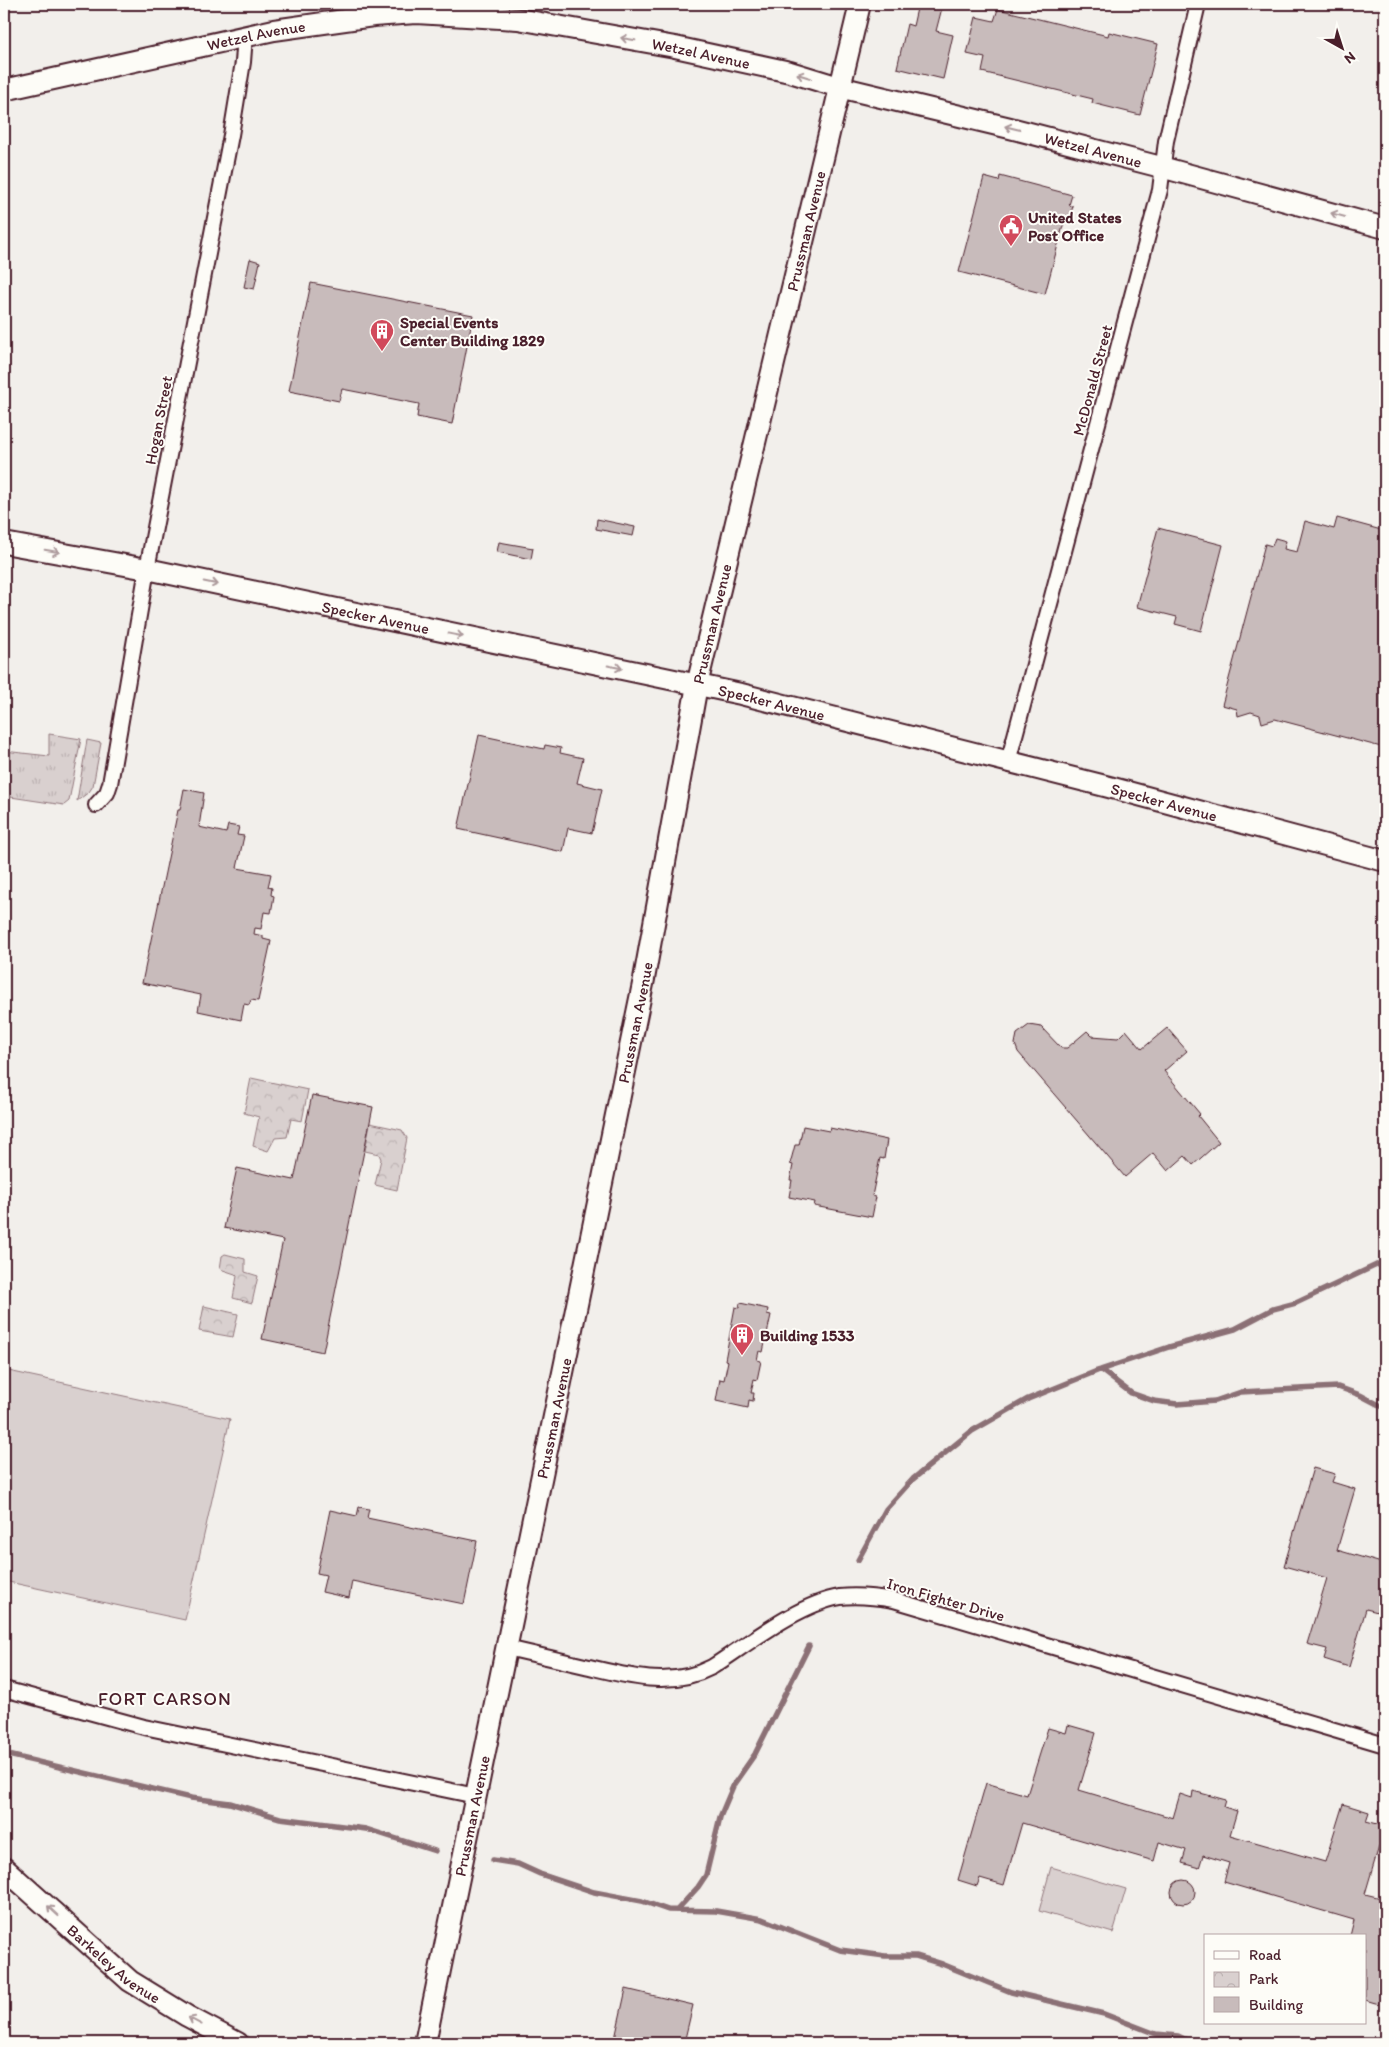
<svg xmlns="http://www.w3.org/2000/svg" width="1389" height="2047" font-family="Itim,sans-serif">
  <defs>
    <pattern id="grass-tufts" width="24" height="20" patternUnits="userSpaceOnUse" patternTransform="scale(1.25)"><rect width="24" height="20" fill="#d9d0cf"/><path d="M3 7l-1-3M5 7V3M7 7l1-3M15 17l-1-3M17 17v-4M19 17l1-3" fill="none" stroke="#bcb2b2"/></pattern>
    <pattern id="park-crowns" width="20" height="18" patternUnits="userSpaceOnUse" patternTransform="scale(1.25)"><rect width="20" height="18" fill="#d9d0cf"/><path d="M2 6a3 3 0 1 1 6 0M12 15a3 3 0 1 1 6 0" fill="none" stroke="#bcb2b2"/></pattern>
  </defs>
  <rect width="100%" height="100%" fill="#f2efeb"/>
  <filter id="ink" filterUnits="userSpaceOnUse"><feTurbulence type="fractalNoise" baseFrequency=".02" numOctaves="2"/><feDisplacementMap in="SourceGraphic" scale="10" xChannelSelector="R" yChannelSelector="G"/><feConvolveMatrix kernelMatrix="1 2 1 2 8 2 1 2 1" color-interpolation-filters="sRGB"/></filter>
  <g filter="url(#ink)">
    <path fill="url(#grass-tufts)" stroke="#92787d" d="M49,734L81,739L69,801L64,805L4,796V751L49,756Z
      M87,740L101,743L93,786L89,792L77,801Z"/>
    <path fill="url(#park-crowns)" stroke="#92787d" d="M251,1078L308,1090L302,1121L291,1119L287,1137L275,1138L268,1151L253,1146L259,1117L244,1113Z
      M370,1123L402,1130L407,1138L397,1190L375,1185L381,1159L379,1154L365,1151Z
      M225,1254L245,1259V1272L258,1276L252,1303L233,1298L237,1276L235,1274L220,1269L222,1256Z
      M204,1306L238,1314L233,1337L199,1331Z"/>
    <path fill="#d9d0cf" stroke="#92787d" d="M4,1370L230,1419L185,1620L4,1581Z
      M1051,1867L1126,1889L1113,1933L1039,1911Z"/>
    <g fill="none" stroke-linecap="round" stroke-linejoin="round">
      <path stroke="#8b6f75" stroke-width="5.5" d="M1101,1370L1131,1393L1154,1401L1177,1404L1215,1401L1241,1392L1338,1387L1360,1395L1385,1408
        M858,1560L886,1509L913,1479L972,1431L1028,1399L1097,1371L1169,1347L1235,1329L1273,1309L1296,1303L1385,1261
        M4,1754L191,1798L230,1803L280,1818L366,1829L435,1851
        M493,1860L518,1864L540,1874L594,1892L642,1901L668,1910L716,1911L762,1919L840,1950L885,1956H916L942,1964L1011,1992L1104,2014L1156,2034L1178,2036L1193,2043
        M677,1910L698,1887L706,1875L720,1817L734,1784L755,1754L809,1646"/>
    </g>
    <path fill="#c8bbbb" stroke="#4a1f2b" d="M918,4H943L936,31L953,35L943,79L897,68L907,24L913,26Z
      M998,9L1108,36L1109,32L1158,44L1140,115L1092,103L1093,99L982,72L985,58L967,54L976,17L994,21Z
      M1000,176L1072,195L1069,205L1073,206L1068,223L1064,222L1045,294L959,272L984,177L999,181Z
      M250,259L260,262L254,289L244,287Z
      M311,283L473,315L452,424L417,417L419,404L342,389L339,401L289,391Z
      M1337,518L1385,531V748L1275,719L1262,723L1260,715L1251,712L1238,716L1237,709L1222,705L1265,544L1272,546L1275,538L1286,541L1284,549L1297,552L1305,521L1334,529Z
      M597,519L635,527L633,536L596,529Z
      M1158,528L1223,545L1201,631L1175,624L1177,617L1137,607Z
      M499,542L533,548L531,559L497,552Z
      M479,735L544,749L545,745L561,748L560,753L583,758L577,783L602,789L592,833L568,828L563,852L458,829Z
      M184,789L204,793L199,827L226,833L228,825L239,827L237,835L244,836L237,868L271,874L268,887L272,888L271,895L274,896L271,913L264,912L261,929L255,928L254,934L263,936V939L271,941L258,1001L251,1000L249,1005L244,1004L241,1020L198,1011L201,995L142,983L178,810H180Z
      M1029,1025L1041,1027L1061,1048H1067L1087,1031L1092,1036L1118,1038L1126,1030L1142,1049L1167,1028L1187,1051L1164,1071L1200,1114L1198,1116L1219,1142L1193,1165L1185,1156L1168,1171L1153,1153L1125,1177L1018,1052L1015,1044L1017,1034Z
      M312,1095L373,1107L323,1352L262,1339L283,1240L224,1228L237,1168L294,1180Z
      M803,1126L829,1131L830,1128L887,1140L884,1159L880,1158L872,1196L876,1197L872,1217L814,1206L815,1202L789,1197L792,1180H790L793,1165L790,1164L795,1145H799Z
      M740,1303L768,1309L767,1314L771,1315L763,1352L759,1351L757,1360L761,1361L757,1380L754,1379L751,1393H754L753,1401L749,1400L748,1408L716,1401L720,1379L724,1380L728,1361L725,1360L735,1307L739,1308Z
      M1313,1468L1335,1474L1332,1482L1355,1489L1337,1550L1385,1564V1614L1366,1609L1349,1667L1324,1659L1327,1649L1307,1644L1327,1578L1284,1566Z
      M359,1507L369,1509L367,1518L477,1541L464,1604L352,1581L349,1598L322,1592L326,1575L317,1573L330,1510L357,1516Z
      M1068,1725L1096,1733L1079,1790L1173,1818L1180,1794L1192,1798L1193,1791L1226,1800L1224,1807L1237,1811L1230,1835L1325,1862L1343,1804L1369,1812L1366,1821L1385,1826L1365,1894L1385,1899V1982L1379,2004L1365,2000V1936H1350L1354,1920L1224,1882L1229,1863L1203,1855L1199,1868L1182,1863L1186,1850L1159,1842L1154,1861L1022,1823L1004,1885L980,1878L977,1886L958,1880L986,1783L1027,1795L1048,1728L1066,1733Z
      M1171 1892a12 12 0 1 1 24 0a12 12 0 1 1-24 0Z
      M626,1989L693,2005L684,2043H614Z
      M771,2039L792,2043H770Z"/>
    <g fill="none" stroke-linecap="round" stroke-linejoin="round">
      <g stroke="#4a1f2b" stroke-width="18">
        <path id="street" d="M1008,762L1160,190L1166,141L1198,4
          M96,805L107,793L110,784L147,569L231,135L243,62L245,36
          M507,1648C533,1654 559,1660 585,1666C628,1676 670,1689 712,1667C748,1644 798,1604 840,1597C858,1595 876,1597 894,1600L1385,1745
          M4,1689L144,1727L476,1796"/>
      </g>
      <g stroke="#4a1f2b" stroke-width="24">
        <g id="secondary">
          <path id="s1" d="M4,90L274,30L373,16L416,13L518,19L675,47L790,72L839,87L1010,128L1161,167L1385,228"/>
          <path id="s2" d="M4,543L147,569L741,694L1109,787L1385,861"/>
          <path id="s3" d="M4,1868L130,1981L187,2016L238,2043"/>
          <path id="s4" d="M425,2043L644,979L697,685L860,4"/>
        </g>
      </g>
      <use href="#street" stroke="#fdfcf7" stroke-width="14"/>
      <use href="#secondary" stroke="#fdfcf7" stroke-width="20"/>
    </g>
    <defs><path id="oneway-shaft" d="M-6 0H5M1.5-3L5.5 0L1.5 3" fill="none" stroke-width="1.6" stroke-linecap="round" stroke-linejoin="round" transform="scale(1.25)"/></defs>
    <g stroke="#ac999b">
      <use href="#oneway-shaft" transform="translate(628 39) rotate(-170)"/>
      <use href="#oneway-shaft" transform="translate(804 76) rotate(-163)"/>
      <use href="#oneway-shaft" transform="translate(1012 128) rotate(-166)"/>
      <use href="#oneway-shaft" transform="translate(1338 215) rotate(-165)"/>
      <use href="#oneway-shaft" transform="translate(52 551) rotate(10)"/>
      <use href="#oneway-shaft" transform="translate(211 583) rotate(12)"/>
      <use href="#oneway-shaft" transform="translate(456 635) rotate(11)"/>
      <use href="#oneway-shaft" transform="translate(615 667) rotate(11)"/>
      <use href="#oneway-shaft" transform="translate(53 1911) rotate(-137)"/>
      <use href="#oneway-shaft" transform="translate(195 2021) rotate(-152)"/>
    </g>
  </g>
  <defs>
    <g id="civic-pin" transform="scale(1.25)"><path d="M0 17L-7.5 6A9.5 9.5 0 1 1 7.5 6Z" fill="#d1495b" stroke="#fdfcf7"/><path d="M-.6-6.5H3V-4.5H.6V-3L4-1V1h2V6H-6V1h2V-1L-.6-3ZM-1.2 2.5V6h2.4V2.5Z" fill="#fff"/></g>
    <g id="building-pin" transform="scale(1.25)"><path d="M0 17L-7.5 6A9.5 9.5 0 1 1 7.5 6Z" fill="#d1495b" stroke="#fdfcf7"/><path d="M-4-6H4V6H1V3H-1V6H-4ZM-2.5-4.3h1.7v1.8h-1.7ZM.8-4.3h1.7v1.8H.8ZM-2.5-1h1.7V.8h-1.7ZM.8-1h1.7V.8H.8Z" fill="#fff"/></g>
  </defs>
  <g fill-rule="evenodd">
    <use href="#civic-pin" x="1011" y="226"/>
    <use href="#building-pin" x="382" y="331"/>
    <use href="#building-pin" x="742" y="1335"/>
  </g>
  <g text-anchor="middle" stroke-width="4" stroke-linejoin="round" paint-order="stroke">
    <g font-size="16" fill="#4a1f2b" stroke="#fdfcf7">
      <text dy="6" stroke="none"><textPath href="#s1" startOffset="258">Wetzel Avenue</textPath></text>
      <text dy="6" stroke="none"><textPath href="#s1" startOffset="708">Wetzel Avenue</textPath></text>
      <text dy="6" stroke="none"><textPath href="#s1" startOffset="1112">Wetzel Avenue</textPath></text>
      <text dy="6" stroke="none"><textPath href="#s4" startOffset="1852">Prussman Avenue</textPath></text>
      <text transform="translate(1092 380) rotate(-75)" y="6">McDonald Street</text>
      <text transform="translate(158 420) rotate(-79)" y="6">Hogan Street</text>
      <text dy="6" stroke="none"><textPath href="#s2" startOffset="379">Specker Avenue</textPath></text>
      <text dy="6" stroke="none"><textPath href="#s4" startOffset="1448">Prussman Avenue</textPath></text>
      <text dy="6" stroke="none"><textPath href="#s2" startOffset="784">Specker Avenue</textPath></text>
      <text dy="6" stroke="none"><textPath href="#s2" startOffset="1189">Specker Avenue</textPath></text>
      <text dy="6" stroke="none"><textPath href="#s4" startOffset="1042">Prussman Avenue</textPath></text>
      <text dy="6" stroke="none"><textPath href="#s4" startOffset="638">Prussman Avenue</textPath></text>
      <text transform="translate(946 1599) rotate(16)" y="6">Iron Fighter Drive</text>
      <text dy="6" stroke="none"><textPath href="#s4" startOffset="232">Prussman Avenue</textPath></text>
      <text dy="6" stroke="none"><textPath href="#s3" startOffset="146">Barkeley Avenue</textPath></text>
    </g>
    <g font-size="16" font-weight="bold" fill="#4a1f2b" stroke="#fdfcf7" text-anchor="start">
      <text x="1028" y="223">United States<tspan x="1028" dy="18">Post Office</tspan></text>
      <text x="400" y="328">Special Events<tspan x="400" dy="18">Center Building 1829</tspan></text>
      <text x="760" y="1341">Building 1533</text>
    </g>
    <g font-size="19" letter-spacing="1" fill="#4a1f2b" stroke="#fdfcf7">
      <text x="165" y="1705">FORT CARSON</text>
    </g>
  </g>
  <rect width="1389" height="2047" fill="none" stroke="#fdfcf7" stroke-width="20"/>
  <rect x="10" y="10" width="1369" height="2027" fill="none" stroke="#4a1f2b" stroke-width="2" filter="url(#ink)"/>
  <rect x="1204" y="1934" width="162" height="90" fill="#fdfcf7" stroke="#b5a4a5"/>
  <rect x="1214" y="1951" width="25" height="8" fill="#fdfcf7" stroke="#b5a4a5"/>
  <text x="1249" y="1960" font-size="15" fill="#4a1f2b">Road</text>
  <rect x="1214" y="1972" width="25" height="15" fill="url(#park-crowns)" stroke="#b5a4a5"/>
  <text x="1249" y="1984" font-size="15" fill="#4a1f2b">Park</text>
  <rect x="1214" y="1997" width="25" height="15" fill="#c8bbbb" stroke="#b5a4a5"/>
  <text x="1249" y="2010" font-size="15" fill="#4a1f2b">Building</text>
  <g transform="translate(1342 48) rotate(141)" stroke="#fdfcf7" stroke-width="4" paint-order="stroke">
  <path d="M0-4L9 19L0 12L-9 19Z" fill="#4a1f2b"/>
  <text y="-8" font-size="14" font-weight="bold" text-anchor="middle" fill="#4a1f2b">N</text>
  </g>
</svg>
